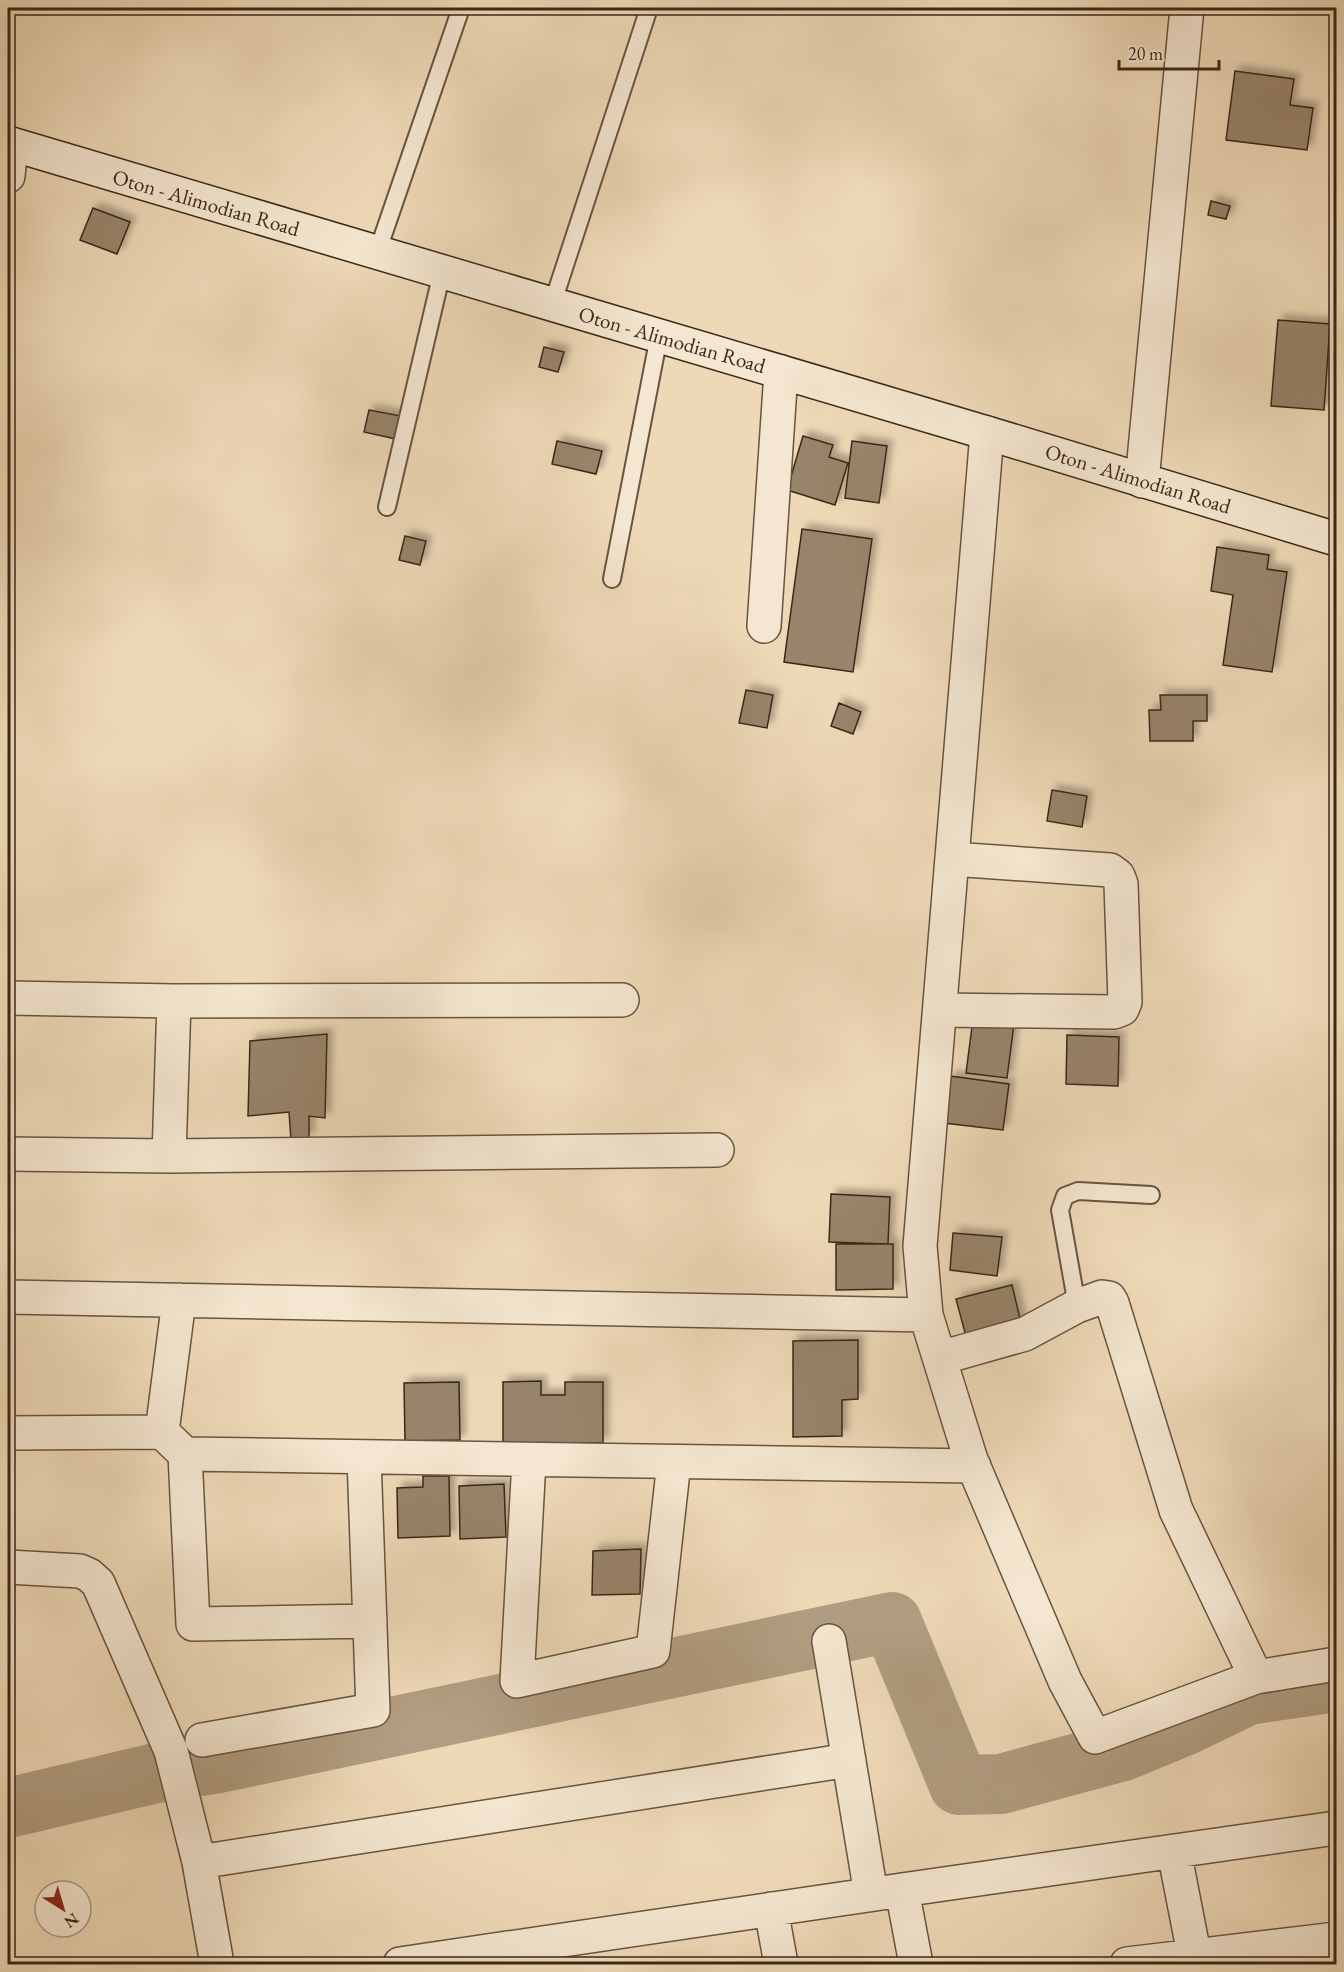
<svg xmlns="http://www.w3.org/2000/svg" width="1344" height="1972" font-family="'EB Garamond',serif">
  <defs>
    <filter id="shadow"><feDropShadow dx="5.5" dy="-5.5" stdDeviation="3" flood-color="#0004"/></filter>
  </defs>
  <rect width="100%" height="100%" fill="#eed9b7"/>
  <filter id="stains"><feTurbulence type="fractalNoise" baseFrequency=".00333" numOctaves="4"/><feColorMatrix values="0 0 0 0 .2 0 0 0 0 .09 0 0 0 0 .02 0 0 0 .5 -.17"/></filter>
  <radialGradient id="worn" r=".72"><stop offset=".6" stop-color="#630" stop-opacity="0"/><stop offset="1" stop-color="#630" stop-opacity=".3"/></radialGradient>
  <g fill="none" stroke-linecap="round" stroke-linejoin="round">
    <path stroke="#b19d81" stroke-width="60" d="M8,1808L156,1773L219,1763L892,1622L959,1785L1001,1784L1123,1751L1186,1725L1248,1695L1336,1682"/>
  </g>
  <path fill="#98846b" stroke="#3b2818" stroke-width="1.5" filter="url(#shadow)" d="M1235,71L1294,79L1290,105L1313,108L1307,150L1226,140Z
    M1211,201L1230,206L1226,219L1208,215Z
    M93,208L130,222L117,254L80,240Z
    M1278,320L1330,324L1324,410L1271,406Z
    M544,347L564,352L558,372L539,367Z
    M369,410L401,416L396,439L364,432Z
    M803,436L833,445L829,457L848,463L835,505L787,490Z
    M557,441L602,451L596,474L552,464Z
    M852,441L887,446L879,503L845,498Z
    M802,529L872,539L853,672L784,662Z
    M405,536L426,541L420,565L399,560Z
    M1217,547L1269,555L1267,569L1287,572L1272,672L1223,665L1233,595L1211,591Z
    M746,690L773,695L767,728L739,723Z
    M1160,695H1207V721H1193V741H1150L1149,710H1161Z
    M839,703L861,712L853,734L831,726Z
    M1052,790L1087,796L1082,827L1047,821Z
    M973,1019L1014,1024L1007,1078L966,1073Z
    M327,1034L325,1118L309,1116V1138L291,1140L289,1112L248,1116L250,1041Z
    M1067,1035L1119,1037L1118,1086L1066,1084Z
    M950,1076L1009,1084L1003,1130L944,1123Z
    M831,1194L890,1197L888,1244L829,1242Z
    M953,1233L1002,1237L997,1276L950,1270Z
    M836,1244H893V1289L836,1290Z
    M1012,1285L1022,1327L967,1340L956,1299Z
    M858,1340V1399L842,1400V1436L793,1437V1341Z
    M541,1381V1395H565V1382H603V1443H503V1382Z
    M459,1382L460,1440L405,1441L404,1383Z
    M423,1476H449L450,1536L398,1538L397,1488L423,1487Z
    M504,1484L506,1537L460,1539L459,1486Z
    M641,1549L640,1594L592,1595L593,1551Z"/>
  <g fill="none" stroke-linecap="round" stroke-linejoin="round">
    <g stroke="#685440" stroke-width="20">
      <path id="service" d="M377,253L461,8
        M552,305L649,8
        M387,507L442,272
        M612,579L659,336
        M1077,1306L1060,1210L1065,1196L1078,1191L1151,1195"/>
    </g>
    <g stroke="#685440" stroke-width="36">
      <path id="minor" d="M8,176L11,144
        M987,433L920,1246L926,1315L971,1460L1065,1681L1095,1737L1256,1677L1336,1664
        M1142,481L1187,8
        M764,626L781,372
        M8,998L174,1001L622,1000
        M940,1010L1114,1012L1122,1009L1125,1002L1121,884L1118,876L1110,870L952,859
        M8,1154L169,1156L717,1150
        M169,1156L174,1001
        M8,1297L926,1315
        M940,1358L1025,1334L1077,1306L1102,1297L1109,1298L1112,1303L1176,1510L1256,1677
        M162,1432L179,1300
        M8,1433L162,1432L185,1454L974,1466
        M185,1454L193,1624L370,1621
        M529,1460L517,1681L653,1651L674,1462
        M8,1567L80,1571L89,1575L98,1583L171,1751L199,1862L217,1964
        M829,1641L871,1894
        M202,1740L373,1710L364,1458
        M1174,1851L1196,1964
        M199,1862L849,1760
        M902,1890L916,1964
        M771,1909L781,1964
        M400,1964L902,1890L1336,1828
        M1127,1964L1336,1939"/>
    </g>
    <g stroke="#3b2818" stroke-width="36">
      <path id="secondary" d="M8,143L987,433L1336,539"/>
    </g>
    <use href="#service" stroke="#f4e6d0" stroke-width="16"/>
    <use href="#minor" stroke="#f4e6d0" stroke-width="33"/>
    <use href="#secondary" stroke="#f4e6d0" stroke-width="33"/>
  </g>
  <g text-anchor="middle" stroke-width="5" stroke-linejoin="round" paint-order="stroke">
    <g font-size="21" fill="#3b2818" stroke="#f4e6d0">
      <text transform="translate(206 203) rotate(16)" y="7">Oton - Alimodian Road</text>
      <text transform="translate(672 340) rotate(16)" y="7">Oton - Alimodian Road</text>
      <text transform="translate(1138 479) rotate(17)" y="7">Oton - Alimodian Road</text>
    </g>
  </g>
  <rect width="1344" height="1972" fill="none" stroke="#eed9b7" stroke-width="30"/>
  <rect x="9" y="9" width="1326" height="1954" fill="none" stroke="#3b2818" stroke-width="3"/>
  <rect x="15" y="15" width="1314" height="1942" fill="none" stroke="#3b2818" stroke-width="1.5"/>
  <g transform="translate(63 1909) rotate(143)"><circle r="28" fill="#f4e6d0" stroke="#aa9a86" stroke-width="1.5"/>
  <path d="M0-4.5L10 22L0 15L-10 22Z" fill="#8f2418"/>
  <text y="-9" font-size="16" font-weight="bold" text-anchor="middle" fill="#3b2818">N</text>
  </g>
  <path d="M1119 60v9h100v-9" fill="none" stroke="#3b2818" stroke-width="3"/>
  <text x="1128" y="60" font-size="18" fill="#3b2818" stroke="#f4e6d0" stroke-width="4.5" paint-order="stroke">20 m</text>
  <rect width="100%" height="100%" filter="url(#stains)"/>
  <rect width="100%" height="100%" fill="url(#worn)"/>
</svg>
